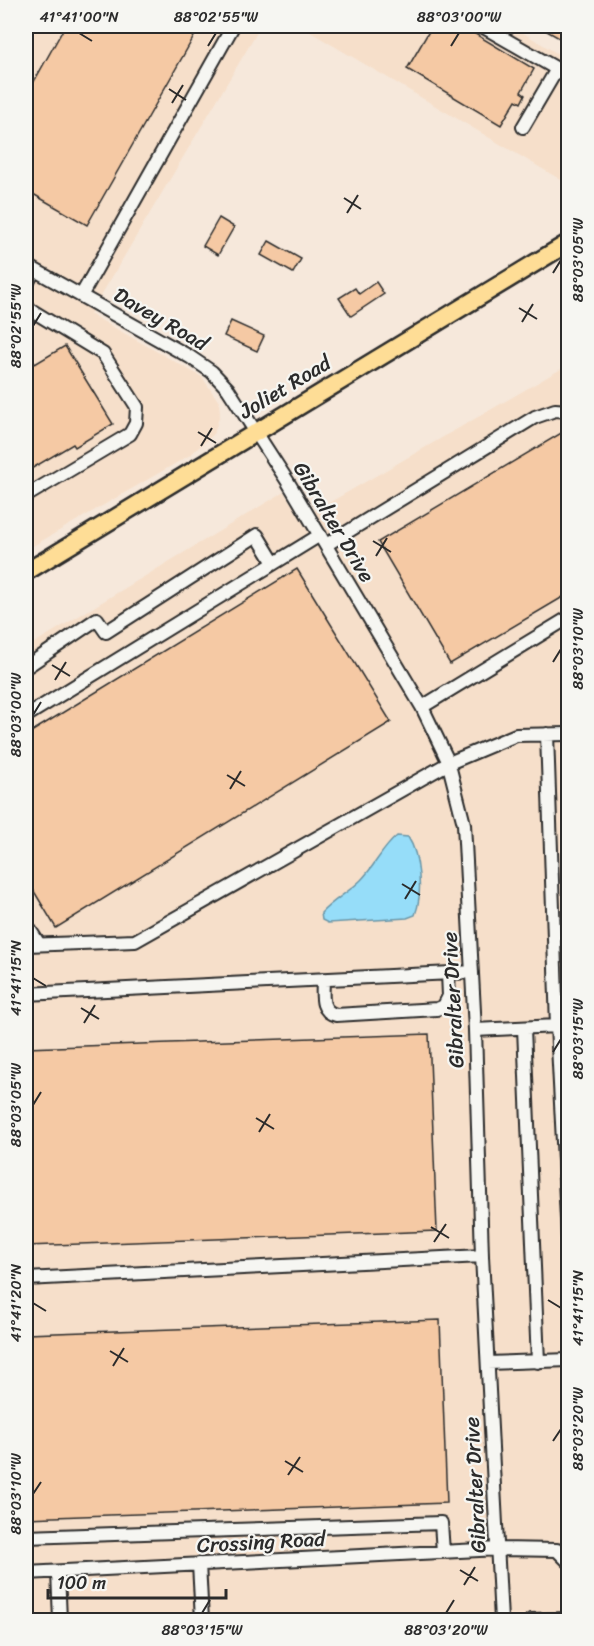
<svg xmlns="http://www.w3.org/2000/svg" width="594" height="1646" font-family="Sriracha,sans-serif">
  <rect width="100%" height="100%" fill="#f6e8db"/>
  <filter id="ink" filterUnits="userSpaceOnUse"><feTurbulence type="fractalNoise" baseFrequency=".0167" numOctaves="2"/><feDisplacementMap in="SourceGraphic" scale="12" xChannelSelector="R" yChannelSelector="G"/><feConvolveMatrix kernelMatrix="1 2 1 2 8 2 1 2 1" color-interpolation-filters="sRGB"/></filter>
  <g filter="url(#ink)">
    <path fill="#f6dfca" d="M26,26H261L90,314L202,377L219,402L220,414L214,434L190,455L26,550Z
      M300,26H512L568,60V184Z
      M568,365V1620H26V648L284,492L301,519Z"/>
    <path fill="#96ddf9" stroke="#6b96a7" stroke-width="1.5" d="M397,836L408,837C420,855 423,895 415,915L407,918L328,923L322,920L321,913C333,900 349,892 361,880C375,866 382,848 397,836Z"/>
    <path fill="#f5c9a4" stroke="#2b2b2b" stroke-width="1.5" d="M65,26H200L87,225L26,190V96Z
      M432,26H462L534,69L521,92L525,95L521,103L516,100L501,125L407,69Z
      M538,26H568V43Z
      M219,218L234,227L218,255L203,246Z
      M269,241L301,259L293,273L261,255Z
      M376,282L384,294L351,316L339,298L355,288L359,294Z
      M231,321L264,336L257,351L224,336Z
      M65,346L113,424L75,447L73,444L26,472V349L35,364Z
      M568,429V594L450,664L378,542Z
      M297,569L391,722L56,928L26,878V735Z
      M429,1034L437,1231L26,1246V1048Z
      M440,1320L447,1503L26,1518V1334Z"/>
    <g fill="none" stroke-linecap="round" stroke-linejoin="round">
      <g stroke="#2b2b2b" stroke-width="16">
        <path id="minor" d="M482,26L557,69
          M523,127L557,69L568,75
          M26,265L190,357L212,372L228,389L288,482L422,707L448,761L464,824L475,1030L482,1256L501,1620
          M26,286L34,270
          M81,296L233,26
          M26,307L103,354L137,407L136,423L130,434L26,496
          M326,545L535,417L555,410L568,411
          M26,667L97,619L106,632L257,535L274,563
          M422,707L568,618
          M26,716L320,535
          M547,734L557,1026
          M26,924L39,944
          M26,945L135,941L449,763L516,735L568,734
          M323,979C323,994 319,1011 336,1015L437,1009L444,1006L449,996L448,973
          M26,994L472,972
          M524,1028L538,1362
          M475,1030L557,1026L568,1239
          M26,1279L482,1256
          M488,1363L568,1360
          M26,1537L441,1523L443,1552
          M199,1564L202,1620
          M58,1572L60,1620
          M26,1573L499,1549L557,1550L568,1561
          M531,1620L568,1619"/>
      </g>
      <g stroke="#2b2b2b" stroke-width="21">
        <path id="major" d="M26,572L568,243"/>
      </g>
      <use href="#minor" stroke="#f6f6f2" stroke-width="12"/>
      <use href="#major" stroke="#fedd96" stroke-width="16"/>
    </g>
  </g>
  <path fill="none" stroke="#2b2b2b" stroke-width="2" d="M79,33L92,41M208,46L216,33M451,46L459,33M169,89L186,100M172,103L183,85M344,198L361,209M347,213L358,195M553,273L561,260M519,308L537,319M522,322L533,304M33,326L41,313M198,432L216,443M201,446L212,428M373,541L391,552M376,556L387,538M553,662L561,649M52,665L70,676M55,680L66,662M33,715L41,702M227,775L245,786M230,789L241,771M402,884L420,895M405,899L416,881M33,978L46,986M81,1008L99,1019M84,1023L95,1005M553,1052L561,1039M33,1105L41,1092M256,1118L274,1129M259,1132L270,1114M431,1227L449,1238M434,1242L446,1224M548,1300L561,1308M33,1303L46,1311M110,1351L128,1362M113,1366L124,1348M553,1441L561,1429M285,1461L303,1472M288,1475L300,1457M33,1494L41,1482M460,1570L478,1581M464,1585L475,1567M202,1613L210,1600M446,1613L454,1600"/>
  <g text-anchor="middle" stroke-width="4.5" stroke-linejoin="round" paint-order="stroke">
    <g font-size="21" fill="#2b2b2b" stroke="#f6f6f2">
      <text transform="translate(161 319) rotate(30)" y="7">Davey Road</text>
      <text transform="translate(285 387) rotate(-31)" y="7">Joliet Road</text>
      <text transform="translate(334 522) rotate(59)" y="7">Gibralter Drive</text>
      <text transform="translate(453 1000) rotate(-93)" y="7">Gibralter Drive</text>
      <text transform="translate(475 1485) rotate(-93)" y="7">Gibralter Drive</text>
      <text transform="translate(261 1542) rotate(-3)" y="7">Crossing Road</text>
    </g>
  </g>
  <rect width="594" height="1646" fill="none" stroke="#f6f6f2" stroke-width="66"/>
  <path d="M48 1589v9h178v-9" fill="none" stroke="#2b2b2b" stroke-width="3"/>
  <text x="57" y="1589" font-size="18" fill="#2b2b2b" stroke="#f6f6f2" stroke-width="4.5" paint-order="stroke">100 m</text>
  <rect x="33" y="33" width="528" height="1580" fill="none" stroke="#2b2b2b" stroke-width="2"/>
  <g font-size="15" text-anchor="middle" fill="#2b2b2b">
    <text x="79" y="22">41°41'00"N</text>
    <text x="216" y="22">88°02'55"W</text>
    <text x="459" y="22">88°03'00"W</text>
    <text transform="translate(578 260) rotate(-90)" y="5">88°03'05"W</text>
    <text transform="translate(16 326) rotate(-90)" y="5">88°02'55"W</text>
    <text transform="translate(578 649) rotate(-90)" y="5">88°03'10"W</text>
    <text transform="translate(16 715) rotate(-90)" y="5">88°03'00"W</text>
    <text transform="translate(16 978) rotate(-90)" y="5">41°41'15"N</text>
    <text transform="translate(578 1039) rotate(-90)" y="5">88°03'15"W</text>
    <text transform="translate(16 1105) rotate(-90)" y="5">88°03'05"W</text>
    <text transform="translate(16 1303) rotate(-90)" y="5">41°41'20"N</text>
    <text transform="translate(578 1308) rotate(-90)" y="5">41°41'15"N</text>
    <text transform="translate(578 1429) rotate(-90)" y="5">88°03'20"W</text>
    <text transform="translate(16 1494) rotate(-90)" y="5">88°03'10"W</text>
    <text x="202" y="1635">88°03'15"W</text>
    <text x="446" y="1635">88°03'20"W</text>
  </g>
</svg>
